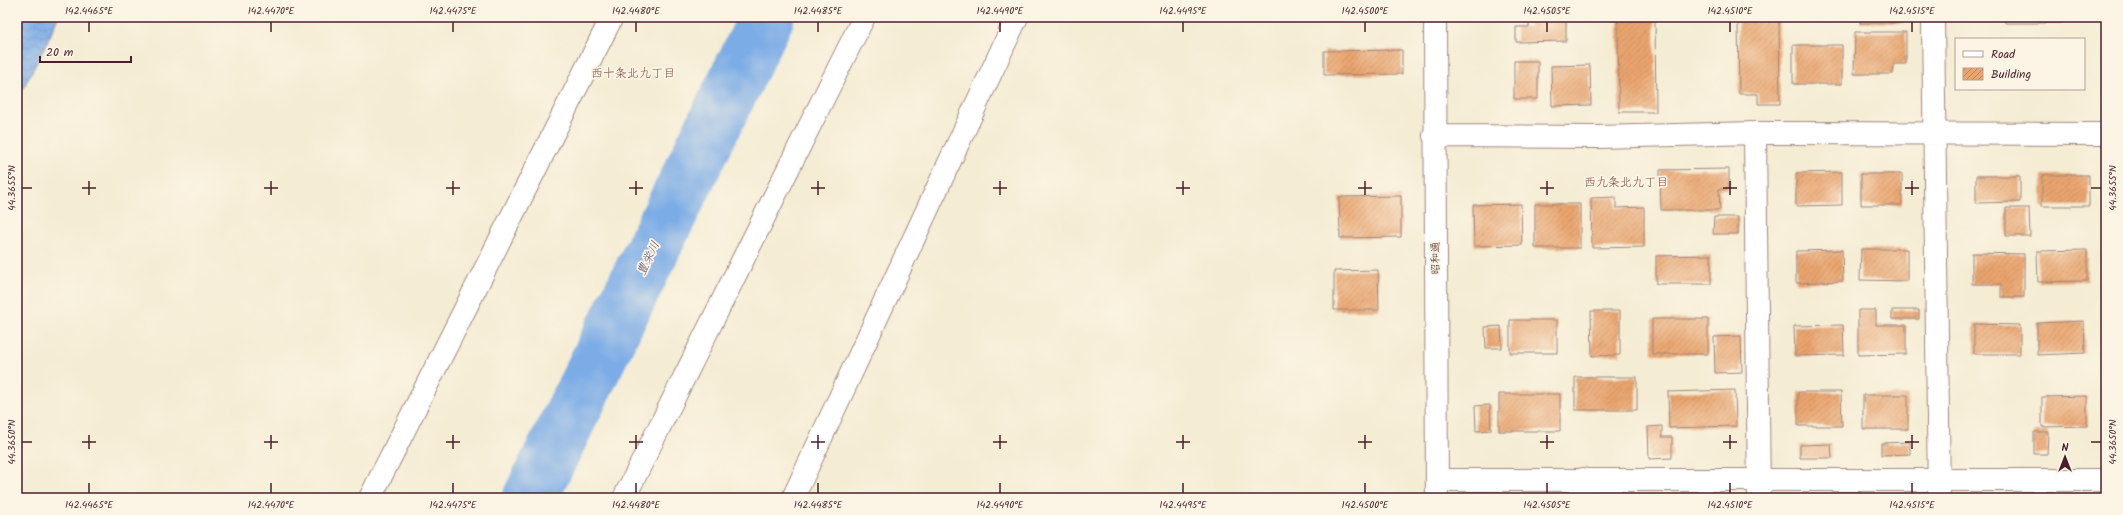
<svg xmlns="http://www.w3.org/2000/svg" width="2123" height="515" font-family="Kalam,'Klee One',sans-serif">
  <defs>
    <pattern id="water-waves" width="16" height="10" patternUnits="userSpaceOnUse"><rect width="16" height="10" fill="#7bace6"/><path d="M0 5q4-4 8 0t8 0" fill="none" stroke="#678bbb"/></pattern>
    <pattern id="building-hatch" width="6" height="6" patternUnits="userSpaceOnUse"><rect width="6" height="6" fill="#eaa56e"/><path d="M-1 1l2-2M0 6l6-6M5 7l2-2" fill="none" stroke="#c0865b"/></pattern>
  </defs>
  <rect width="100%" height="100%" fill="#fcf5e5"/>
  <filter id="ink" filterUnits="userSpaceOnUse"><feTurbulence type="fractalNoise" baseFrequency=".025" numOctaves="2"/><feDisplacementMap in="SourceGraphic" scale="8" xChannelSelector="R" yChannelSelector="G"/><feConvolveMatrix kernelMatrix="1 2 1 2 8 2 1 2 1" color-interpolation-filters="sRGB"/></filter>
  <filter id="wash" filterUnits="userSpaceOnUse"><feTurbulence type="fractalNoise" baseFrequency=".012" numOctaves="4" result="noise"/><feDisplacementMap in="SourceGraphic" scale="16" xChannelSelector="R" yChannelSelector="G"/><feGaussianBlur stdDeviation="0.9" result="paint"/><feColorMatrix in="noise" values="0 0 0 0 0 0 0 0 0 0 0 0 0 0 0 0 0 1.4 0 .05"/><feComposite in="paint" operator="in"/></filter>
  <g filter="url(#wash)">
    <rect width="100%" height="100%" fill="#f4ecd3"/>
    <path fill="url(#water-waves)" stroke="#626688" d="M17,17H58L47,43L17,100Z"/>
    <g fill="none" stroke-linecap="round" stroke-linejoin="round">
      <path stroke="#7bace6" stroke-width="55" d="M530,498L767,17"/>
    </g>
    <g id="blocks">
      <path fill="url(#building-hatch)" d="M1529,17H1566V41L1516,42V27H1529Z
        M1618,17H1655L1656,112H1619Z
        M1738,17H1779L1780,104H1758V94H1739Z
        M1860,17H1904V23H1860Z
        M2005,17H2061V23H2005Z
        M1855,32H1906V64H1894L1893,74H1854Z
        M1793,45H1842V84H1793Z
        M1402,50V74L1324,75V51Z
        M1514,61H1538V99H1514Z
        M1590,65L1591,105L1552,106L1551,66Z
        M1729,169V189H1719L1720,210H1661L1660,170Z
        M1842,172V205L1796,206V173Z
        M1861,174H1902V205H1861Z
        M2042,175H2089V206H2042Z
        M1976,176H2020V202L1976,203Z
        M1401,196V237L1340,238L1339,197Z
        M1616,197V208L1644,207V247L1592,248L1591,198Z
        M1521,204L1522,245L1474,246L1473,205Z
        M1535,204H1580V248H1535Z
        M2006,208H2029L2030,236H2006Z
        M1714,217H1738V234H1713Z
        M1861,249H1907V281L1860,280Z
        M1842,250L1843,281L1796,283V251Z
        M2087,250V281L2038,282L2037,251Z
        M1972,253L2024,254V297H2001V284H1972Z
        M1711,255V284H1656V256Z
        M1378,270L1379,310H1334V271Z
        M1858,310H1876V325H1906V354L1858,355Z
        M1892,310H1919V319H1892Z
        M1591,311H1620V355L1592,356Z
        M1652,319H1708V354H1652Z
        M1510,320H1557V353H1510Z
        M2084,321L2085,353L2037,355V323Z
        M1974,324L2020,325V354H1974Z
        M1843,325L1844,355L1795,356L1794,326Z
        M1501,326L1502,348H1486L1485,327Z
        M1741,336L1742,372L1715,373L1714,337Z
        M1575,377H1637V410H1575Z
        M1735,390L1736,426L1669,428L1668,392Z
        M1798,392H1841L1842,426H1798Z
        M1499,394H1560V431H1499Z
        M1863,395H1908V429H1863Z
        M2087,396V426L2042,427V397Z
        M1490,405L1491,430L1476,431L1475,406Z
        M1662,426V437H1672V458L1649,459L1648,427Z
        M2034,432H2048L2047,454H2034Z
        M1910,442V454L1881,455V443Z
        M1831,444L1832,458H1800V445Z"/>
    </g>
  </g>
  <g filter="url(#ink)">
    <use href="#blocks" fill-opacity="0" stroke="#9f867f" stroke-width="1"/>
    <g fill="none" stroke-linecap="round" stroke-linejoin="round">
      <g stroke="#9f867f" stroke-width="24">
        <path id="minor" d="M1435,17L1437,498
          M1933,17L1939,498
          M1755,133L1759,498
          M1434,136L1597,137L1755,133L2106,134
          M1437,480H2106
          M370,498L612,17
          M624,498L864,17
          M793,498L1017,17
          M1582,498L1583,479"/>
      </g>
      <use href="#minor" stroke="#fff" stroke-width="22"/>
    </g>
  </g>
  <path fill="none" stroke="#4a1f2b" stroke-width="1.5" d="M89,22V32M271,22V32M453,22V32M636,22V32M818,22V32M1000,22V32M1183,22V32M1365,22V32M1547,22V32M1730,22V32M1912,22V32M89,181V195M271,181V195M453,181V195M636,181V195M818,181V195M1000,181V195M1183,181V195M1365,181V195M1547,181V195M1730,181V195M1912,181V195M22,188H32M82,188H96M264,188H278M446,188H460M629,188H643M811,188H825M993,188H1007M1176,188H1190M1358,188H1372M1540,188H1554M1723,188H1737M1905,188H1919M2091,188H2101M89,435V449M271,435V449M453,435V449M636,435V449M818,435V449M1000,435V449M1183,435V449M1365,435V449M1547,435V449M1730,435V449M1912,435V449M22,442H32M82,442H96M264,442H278M446,442H460M629,442H643M811,442H825M993,442H1007M1176,442H1190M1358,442H1372M1540,442H1554M1723,442H1737M1905,442H1919M2091,442H2101M89,483V493M271,483V493M453,483V493M636,483V493M818,483V493M1000,483V493M1183,483V493M1365,483V493M1547,483V493M1730,483V493M1912,483V493"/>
  <g text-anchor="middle" stroke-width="3.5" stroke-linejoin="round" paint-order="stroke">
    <g font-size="11" fill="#4a1f2b" stroke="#fcf5e5">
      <text transform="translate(1435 258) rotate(-91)" y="4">昭和通</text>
    </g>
    <g font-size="12" fill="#824e42" stroke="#fcf5e5">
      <text x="633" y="77">西十条北九丁目</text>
      <text x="1626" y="186">西九条北九丁目</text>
    </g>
    <g font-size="12" font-style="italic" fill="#5b506c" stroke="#fcf5e5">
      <text transform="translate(648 258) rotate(-64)" y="4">豊栄川</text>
    </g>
  </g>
  <rect width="2123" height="515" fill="none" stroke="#fcf5e5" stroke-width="44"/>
  <rect x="1955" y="38" width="130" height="52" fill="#fcf5e5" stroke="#b59f9b"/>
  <rect x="1963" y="51" width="20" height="6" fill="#ffffff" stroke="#b59f9b"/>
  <text x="1991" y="58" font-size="12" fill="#4a1f2b">Road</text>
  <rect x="1963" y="68" width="20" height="12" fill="url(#building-hatch)" stroke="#b59f9b"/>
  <text x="1991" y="78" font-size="12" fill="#4a1f2b">Building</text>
  <g transform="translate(2065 457)" stroke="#fcf5e5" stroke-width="3" paint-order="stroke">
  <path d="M0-3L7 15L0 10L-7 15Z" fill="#4a1f2b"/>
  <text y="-6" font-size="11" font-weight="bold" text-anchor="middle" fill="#4a1f2b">N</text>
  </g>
  <path d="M40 56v6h91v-6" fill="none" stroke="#4a1f2b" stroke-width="2"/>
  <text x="46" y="56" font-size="12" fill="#4a1f2b" stroke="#fcf5e5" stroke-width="3" paint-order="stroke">20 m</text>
  <rect x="22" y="22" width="2079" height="471" fill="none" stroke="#4a1f2b" stroke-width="1.5"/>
  <g font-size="10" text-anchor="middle" fill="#4a1f2b">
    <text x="89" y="14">142.4465°E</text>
    <text x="271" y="14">142.4470°E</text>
    <text x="453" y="14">142.4475°E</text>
    <text x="636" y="14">142.4480°E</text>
    <text x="818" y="14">142.4485°E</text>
    <text x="1000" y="14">142.4490°E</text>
    <text x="1183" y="14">142.4495°E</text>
    <text x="1365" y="14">142.4500°E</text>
    <text x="1547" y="14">142.4505°E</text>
    <text x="1730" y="14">142.4510°E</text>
    <text x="1912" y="14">142.4515°E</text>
    <text transform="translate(11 188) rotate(-90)" y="4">44.3655°N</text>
    <text transform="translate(2112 188) rotate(-90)" y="4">44.3655°N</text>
    <text transform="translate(11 442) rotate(-90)" y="4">44.3650°N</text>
    <text transform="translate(2112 442) rotate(-90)" y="4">44.3650°N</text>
    <text x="89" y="508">142.4465°E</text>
    <text x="271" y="508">142.4470°E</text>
    <text x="453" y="508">142.4475°E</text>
    <text x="636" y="508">142.4480°E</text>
    <text x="818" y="508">142.4485°E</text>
    <text x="1000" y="508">142.4490°E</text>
    <text x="1183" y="508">142.4495°E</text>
    <text x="1365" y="508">142.4500°E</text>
    <text x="1547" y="508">142.4505°E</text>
    <text x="1730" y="508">142.4510°E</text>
    <text x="1912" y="508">142.4515°E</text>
  </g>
</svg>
